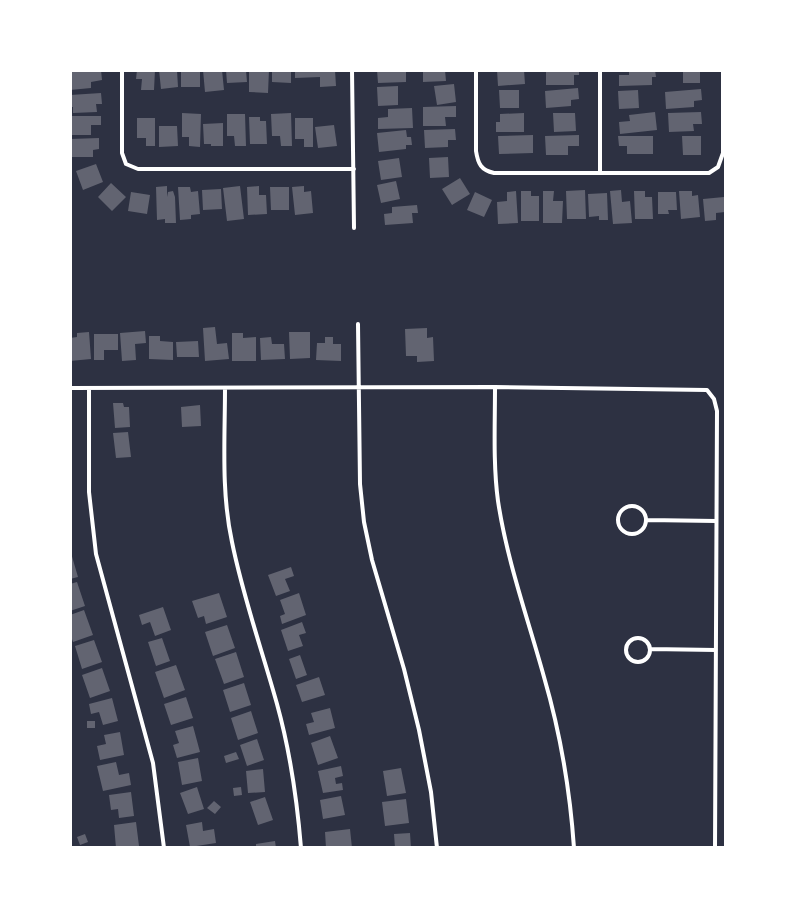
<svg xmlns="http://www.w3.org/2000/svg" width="796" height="918" font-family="'Varela Round',sans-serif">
  <rect width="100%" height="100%" fill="#2d3142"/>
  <path fill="#626471" d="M101,70L102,80L91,82V88L70,90V72Z
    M137,70H155L154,90H141L142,79H136Z
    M159,70H177L178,87L161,89Z
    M181,70H200V87H181Z
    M203,70H222L224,90L205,92Z
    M226,70H246L247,82L227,83Z
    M249,70H269L268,93L249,92Z
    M272,70H291V83L272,82Z
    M295,70H335L336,86L320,87V77L295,78Z
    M377,70H406V82L378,83Z
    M423,70H445L446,81L423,82Z
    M497,70H524L525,84L498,86Z
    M546,70H579V75H574V85H546Z
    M629,70H655L656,77H652V85L619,86V75H629Z
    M683,70H700V83H683Z
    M454,84L456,102L437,105L434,86Z
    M398,86V105L378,106L377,87Z
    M578,88L579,99L571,100V106L546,108L545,91Z
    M701,89L702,100L694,101V107L666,109L665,92Z
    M499,90H519V108H500Z
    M638,90L639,108L619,109L618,91Z
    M101,93L102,104H96L97,112L73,113V107H70V95Z
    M456,106V117H445L446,126H423V107Z
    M412,108L413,128L378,129V118L388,117V109Z
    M655,112L657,130L620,134L619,122L630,121L629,115Z
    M701,112L702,124H693L694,131L669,132L668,113Z
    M182,113L201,114L200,147L189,146V137H182Z
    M291,113L292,146H281L280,136H272L271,114Z
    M524,113V132H496V122H500V114Z
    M553,113H575L576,131L554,132Z
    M227,114H245L246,146H235L234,136H227Z
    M70,116H101V125H91V135H70Z
    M249,117H260V121H266L267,144H250Z
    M137,118H155V146H146V138H137Z
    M295,118H313V147H304V139H295Z
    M223,123V146H211V144H204L203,124Z
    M334,125L337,146L318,148L315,127Z
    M159,126H177L178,146L159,147Z
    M455,129L456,140H448V147L425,148L424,130Z
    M406,130L407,137H411L412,145H406V149L379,152L377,133Z
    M533,135V153L499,154L498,136Z
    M579,135V146H568V155H546L545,136Z
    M618,136H653V154H627V146H619Z
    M682,136H701V155H683Z
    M99,138V149L93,150V157H71L70,139Z
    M448,157L449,177L430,178L429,158Z
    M399,158L402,177L381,180L378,161Z
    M96,164L103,182L83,190L76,171Z
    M460,178L470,194L452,205L442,189Z
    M396,181L400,199L381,203L377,185Z
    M111,183L126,197L112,211L98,197Z
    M167,186V197L168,192L173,191L175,197L176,223H165V219L157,220L156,187Z
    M240,186L244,219L227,221L223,188Z
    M259,186V195H266L267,214L248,215L247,187Z
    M304,186V192L311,191L313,213L295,215L292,187Z
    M178,187H190L191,192L198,191L200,214L191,215V219L180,220Z
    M270,187H289V210H271Z
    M221,189L222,209L203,210L202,190Z
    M585,190L586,219H567L566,191Z
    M621,190L622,202L630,201L632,223L613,224L610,191Z
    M516,191L518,223L498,224L497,202L507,201V192Z
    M521,191H531V196H539V221H521Z
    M543,191H554L553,201H563L562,223H543Z
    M634,191H645V197H652L653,219H635Z
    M679,191H692V196L698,195L700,217L681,219Z
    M131,192L150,195L147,214L128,211Z
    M475,192L492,200L484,217L467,210Z
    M658,192H676L677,210H668L669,214H658Z
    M607,193L608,220H599V216L589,217L588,194Z
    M724,197L725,212L716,213V220L705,221L703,199Z
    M417,205L418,213H412L413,223L385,225L384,214L392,213V207Z
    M215,327L217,344L227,343L229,359L205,361L203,328Z
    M427,328V338L433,337L434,361L417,362V356H406L405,329Z
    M145,331L146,343L135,344L136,360L122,361L120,333Z
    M89,332L91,359L70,361V338L77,337V333Z
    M289,332H310V358L290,359Z
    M232,333H243V338L256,337V361H232Z
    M94,334H118V350H104V360H94Z
    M149,336H160V341L173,342V360L149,359Z
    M271,337L272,344H284L285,359L261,360L260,338Z
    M325,337H333V344H341V361L316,360L317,343H325Z
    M198,341L199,357H177L176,342Z
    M113,403H123L124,407H129L130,427L115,428Z
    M200,405L201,426L182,427L181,407Z
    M128,432L131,457L116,458L113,433Z
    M71,553L78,577L70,579V554Z
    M291,567L294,576L285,579L290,591L276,596L268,575Z
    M77,582L85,606L70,611V584Z
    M219,593L227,617L206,624L204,616L198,618L192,601Z
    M299,593L306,615L282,624L280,616L285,614L280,600Z
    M163,607L171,630L155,636L150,622L142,625L139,615Z
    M84,610L93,635L73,642L70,634V615Z
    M302,622L306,633L299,635L303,646L288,651L281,630Z
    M227,625L235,648L213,656L205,632Z
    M162,638L170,661L156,666L148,642Z
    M94,640L102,662L82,669L75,646Z
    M236,652L244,677L224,684L215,659Z
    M300,655L307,675L296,679L289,659Z
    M176,665L185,690L164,698L155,672Z
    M102,668L110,691L90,698L82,675Z
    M319,677L325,695L302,702L296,685Z
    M244,683L251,705L230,712L223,690Z
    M186,697L193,718L171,725L164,704Z
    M112,698L118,721L103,725L99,712L91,714L89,704Z
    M330,708L335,728L309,735L306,724L314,722L311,713Z
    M251,711L258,733L238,740L231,718Z
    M87,721H95V728H87Z
    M193,726L200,752L177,758L173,745L179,743L175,731Z
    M120,732L124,755L100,760L97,746L106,744L104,735Z
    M330,736L338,758L318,765L311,743Z
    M257,739L264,760L247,766L240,745Z
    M236,752L239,759L226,763L224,756Z
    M198,758L202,781L182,785L178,762Z
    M116,762L119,775L129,773L131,785L103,791L97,766Z
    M341,766L343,776L335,778L336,784L342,783L343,790L323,793L318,771Z
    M401,768L406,793L387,796L383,771Z
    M263,769L265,792L248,793L246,771Z
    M197,787L204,809L188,814L180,793Z
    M241,787L242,795L234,796L233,788Z
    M131,792L134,816L119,818L118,809L111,810L109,795Z
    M341,796L345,815L323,819L320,800Z
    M265,797L273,820L258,825L250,802Z
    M406,799L409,823L385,826L382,802Z
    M214,801L221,807L215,814L207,808Z
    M136,822L139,846L116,848L114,825Z
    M202,822L203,831L214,829L216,843L190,847L186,825Z
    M350,829L352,848H326L325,832Z
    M410,833L411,848H395L394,834Z
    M85,834L88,842L80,845L77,837Z
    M275,841L276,848H256V844Z"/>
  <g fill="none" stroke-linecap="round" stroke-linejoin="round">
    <path stroke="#fff" stroke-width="4" d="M122,70V153L126,164L138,169H354
      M352,70L354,228
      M476,70V151C478,164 481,170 494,173H709L718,167L723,153V70
      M600,70V172
      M358,324L360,484L364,522L372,560L404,669L419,730L431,792L437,848
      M495,387C495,425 493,464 498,501C507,561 528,619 544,677C560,732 570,790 574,848
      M70,388L495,387L707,390L714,399L717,411L715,848
      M225,388C225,439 221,492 232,542C243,597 262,650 277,704C290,751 297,799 301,848
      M89,389V492L96,554L153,763L164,848
      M618 520a14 14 0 1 1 28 0a14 14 0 1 1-28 0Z
      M647,520L716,521
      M626 650a12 12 0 1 1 24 0a12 12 0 1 1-24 0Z
      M650,649L716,650"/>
  </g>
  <rect width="796" height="918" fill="none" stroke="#ffffff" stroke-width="144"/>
</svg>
